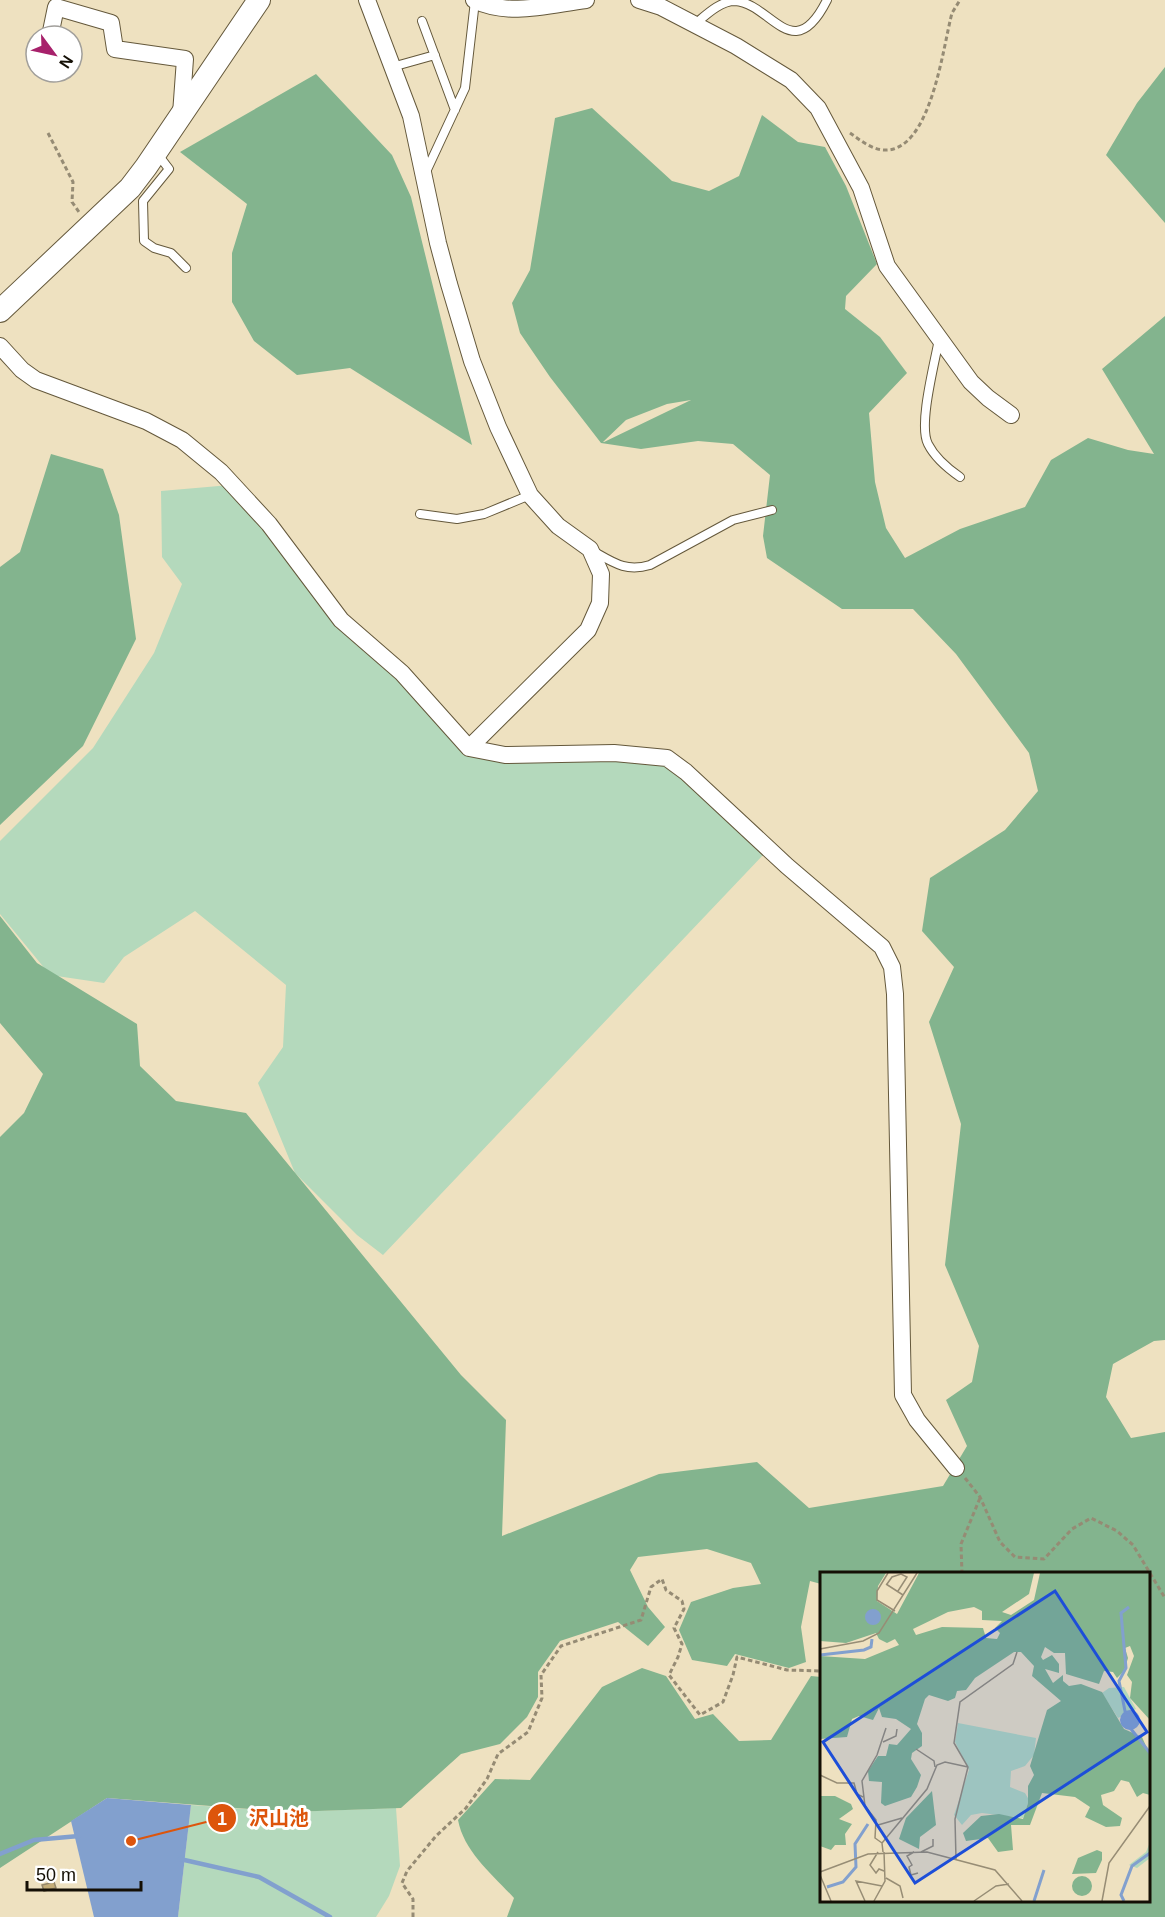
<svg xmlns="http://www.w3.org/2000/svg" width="1165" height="1917" font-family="Arial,'Noto Sans JP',sans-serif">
  <rect width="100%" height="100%" fill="#eee1c0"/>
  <path fill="#b4d9bc" d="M242,484L326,597L453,740L559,756L665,765L766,852L383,1255L357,1235L295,1173L258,1083L283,1047L286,985L195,911L124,957L104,983L50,975L0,914V841L93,748L154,653L182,584L162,557L161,491Z
    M191,1805L289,1812L396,1808L400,1866L389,1896L376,1917H178Z"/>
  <path fill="#83b48e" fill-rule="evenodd" d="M1165,67V223L1106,155L1137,103Z
    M316,74L392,155L411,197L472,445L350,368L297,375L254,341L232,302V253L247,204L180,152Z
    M592,108L672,181L709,191L739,176L762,115L798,142L825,147L846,186L877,264L846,296L845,309L880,337L907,373L869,413L875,482L886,528L905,558L960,529L1025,507L1051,460L1088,438L1128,450L1154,454L1102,369L1165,316V1340L1154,1341L1113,1364L1106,1397L1131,1438L1165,1432V1917H507L514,1898C493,1875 464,1852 458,1820L495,1779L530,1780L602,1687L642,1668L666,1676L695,1719L713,1714L739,1741L771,1740L811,1676L821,1677L822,1900H1148V1574H822L821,1584L810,1581L801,1627L806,1662L789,1668L735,1654L727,1666L692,1660L679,1630L691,1602L733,1588L761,1584L751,1563L707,1549L638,1557L630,1570L648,1607L665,1627L648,1646L618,1622L560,1641L538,1672V1697L527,1717L500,1744L461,1754L401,1808L289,1812L107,1798L0,1868V1137L24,1113L43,1074L0,1023V916L37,963L137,1024L140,1066L176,1101L246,1113L461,1375L506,1420L502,1536L659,1474L757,1462L809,1508L943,1486L967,1446L946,1400L972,1382L979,1346L945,1265L961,1124L929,1022L954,967L922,931L930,878L1005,830L1038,791L1029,753L956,654L913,609H842L767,558L763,536L770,475L733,444L698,441L641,449L601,443L550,377L520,333L512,303L530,270L555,118ZM691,400L604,442H603L626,420L667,404Z
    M51,454L103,469L119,515L136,639L83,746L0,825V567L20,552Z"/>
  <path fill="#82a0ce" d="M107,1798L191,1805L178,1917H94L71,1821Z"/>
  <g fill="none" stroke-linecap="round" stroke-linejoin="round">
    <path stroke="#82a0ce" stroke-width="4.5" d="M0,1854L34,1840L79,1836
      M180,1859L259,1877L330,1917"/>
  </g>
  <path fill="#c5ae79" stroke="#94876a" stroke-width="1.5" d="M54,1882L56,1888L44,1891L42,1885Z"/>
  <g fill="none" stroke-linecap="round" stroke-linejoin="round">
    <g stroke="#64583b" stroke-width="10">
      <path id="lane" d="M422,21L455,110
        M695,24C706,15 720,1 735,1C771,3 793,68 827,0
        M392,67L435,55
        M156,152L169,169L143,201L144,241L154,248L171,253L186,268
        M425,174L465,88L475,1
        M939,339C935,362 918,425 928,444C935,458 947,468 960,477
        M420,514L457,519L484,514L530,495
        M593,551C614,563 626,572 650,565L733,520L772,510"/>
    </g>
    <g stroke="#64583b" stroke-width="18">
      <path id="street" d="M367,0L411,116L438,243L449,284L472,361L498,427L530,495L558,526L590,549L601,574L600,603L588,630L469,748
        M474,0C509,17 548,5 586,0
        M639,0L661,7L736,46L791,80L818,108L861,188L887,266L971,382L988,398L1011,415
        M50,36L56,7L111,23L115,49L185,59L181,114
        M0,346L22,370L36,380L146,421L182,440L221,472L269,524L341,620L402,673L469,748L505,755L614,753L667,758L686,772L787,866L882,947L892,967L895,994L903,1395L917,1420L956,1468"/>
    </g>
    <g stroke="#64583b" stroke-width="24">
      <path id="secondary" d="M0,311L130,188L146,167L259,0"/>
    </g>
    <path stroke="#958b74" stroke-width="3" stroke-dasharray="4.5 3" stroke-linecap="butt" d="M48,133L73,182L72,202L79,212
      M850,133C860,140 871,149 883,150C931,154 943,46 952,13L960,0
      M965,1478L980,1497L1000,1542L1015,1557L1044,1559L1072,1529L1091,1518L1117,1531L1133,1545L1165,1598
      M962,1574L961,1544L980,1498
      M413,1917V1899L402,1883L407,1871L436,1836L466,1808L487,1779L498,1754L528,1732L542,1698L541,1675L561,1646L641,1620L651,1587L662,1579L666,1590L682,1601L684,1609L674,1628L682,1644L678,1657L669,1675L700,1715L723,1702L733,1675L737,1657L787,1670L822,1671"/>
    <use href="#lane" stroke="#fff" stroke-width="8"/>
    <use href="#street" stroke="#fff" stroke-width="16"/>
    <use href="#secondary" stroke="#fff" stroke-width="22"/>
  </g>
  <g transform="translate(820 1572)">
    <rect width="330" height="330" fill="#eee1c0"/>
    <path d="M304,115L316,137L298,146L282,121L289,116ZM138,151L216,166L214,183L205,194L191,199L190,215L205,221L209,228L203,246L162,241L151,243L142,253L134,243L149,198L135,170ZM330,270V286L317,296L309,293L326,280Z" fill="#b4d9bc"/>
    <path d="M0,1H66L58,14L57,29L77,42L99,1H214L209,22L182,40L191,43L214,28L220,1H330V148L310,126L312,110L307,103L314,84L310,74L305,76L308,86L304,99L297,106L293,100L284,99L279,112L246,102L245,81H234L225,75L221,85L223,88L232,83L239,92V101L225,97L233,111L243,103V109L249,114L261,112L282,120L304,157L322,165L330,183V223L323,221L317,225L309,210L301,208L294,219L281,223L283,233L302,246L300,254L286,255L265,245L270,235L255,225L222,221L210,253H191L193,278L178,280L168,266L146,269L143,261L161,244L179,242L203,247L208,231V214L214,203L210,194L227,138L241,129L212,104L214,94L201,80H194L155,106L146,118L137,119L135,126L128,129L109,123L105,127L97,152L102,161V174L92,181L91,187L101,203L97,215L91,225L65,234L61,231L62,210L49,209L48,199L58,184H66L69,172L77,173L91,157L76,147L62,145L59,136L53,148L39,144L32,147L27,165L0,167V84L45,87L79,73L75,67L67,71L59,67L56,61L26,71L0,69ZM154,35L162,39V48L182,49L175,56L180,61L177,67L166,66L163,56L122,55L96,63L93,57L128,40ZM112,219L116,253L100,265L99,277L79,267L86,246ZM0,224H15L31,232L33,237L19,247L32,252L25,262L26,273H15L11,278L0,274ZM277,278L282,280V288L276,301L252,302L258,286ZM252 314a10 10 0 1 1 20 0a10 10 0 1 1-20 0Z" fill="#83b48e" fill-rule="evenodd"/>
    <path d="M45 45a8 8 0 1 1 16 0a8 8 0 1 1-16 0ZM300 148a10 10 0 1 1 20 0a10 10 0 1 1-20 0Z" fill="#82a0ce"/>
    <path fill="none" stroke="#82a0ce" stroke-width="3" d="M0,83L44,78L51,75L52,67M306,144L299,109L306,96L301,41L309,35M311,157L330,181M7,315L23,310L36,295L35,272L48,252M214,329L224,298M304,329L301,323L312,294L330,281"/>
    <path fill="none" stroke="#978d75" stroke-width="1.5" d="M68,1L57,19V28L75,39M66,12L83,23M67,12L72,5L81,2L87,5L78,19M0,77L43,69L59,61L97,1M63,170L76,164L77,157M96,177L114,189L115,195M0,203L17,211H34L37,222L43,225M58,253L82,246M62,271L55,266L56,248L45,234L42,209L57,183L66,156M58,280L50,293L56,301L59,297L64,299M63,280L62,271L107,217L117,193L125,190L148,195M94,280L87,284L92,293L89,295L91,303L98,301M101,280L113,274V267M136,287L135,247L148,195L134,171L140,130L193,92L197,80M0,300L48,282L107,280L175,298L202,329M0,303L11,329M66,306L80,314L83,326M45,329L36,309L62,314M54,329L65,309L64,280M154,329L176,314L189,312M282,329L289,291L330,234"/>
    <path fill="#1d4ed8" fill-opacity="0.15" stroke="#1d4ed8" stroke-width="3" d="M235,19L327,160L95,311L3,170Z"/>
    <rect width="330" height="330" fill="none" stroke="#140f05" stroke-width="3"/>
  </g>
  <path fill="none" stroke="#dd550c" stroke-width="2" d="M131 1841L222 1818"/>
  <g fill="#dd550c" stroke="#fff" stroke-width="2">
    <circle cx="131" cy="1841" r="6"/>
    <circle cx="222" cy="1818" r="15"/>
  </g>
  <g font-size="18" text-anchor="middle" font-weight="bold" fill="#fff">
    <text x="222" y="1825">1</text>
  </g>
  <g font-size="20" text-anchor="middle" font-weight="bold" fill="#dd550c" stroke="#fff" stroke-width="6" stroke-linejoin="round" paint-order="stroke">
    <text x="279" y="1825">沢山池</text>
  </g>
  <g transform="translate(54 54) rotate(123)"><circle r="28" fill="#ffffff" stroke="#a19f9b" stroke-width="1.5"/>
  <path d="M0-4.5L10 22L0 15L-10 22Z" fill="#a7216b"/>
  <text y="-9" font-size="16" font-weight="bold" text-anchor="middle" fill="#140f05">N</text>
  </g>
  <path d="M27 1881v9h114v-9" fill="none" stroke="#140f05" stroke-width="3"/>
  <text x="36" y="1881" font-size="18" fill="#140f05" stroke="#ffffff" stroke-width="4.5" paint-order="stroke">50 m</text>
</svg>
